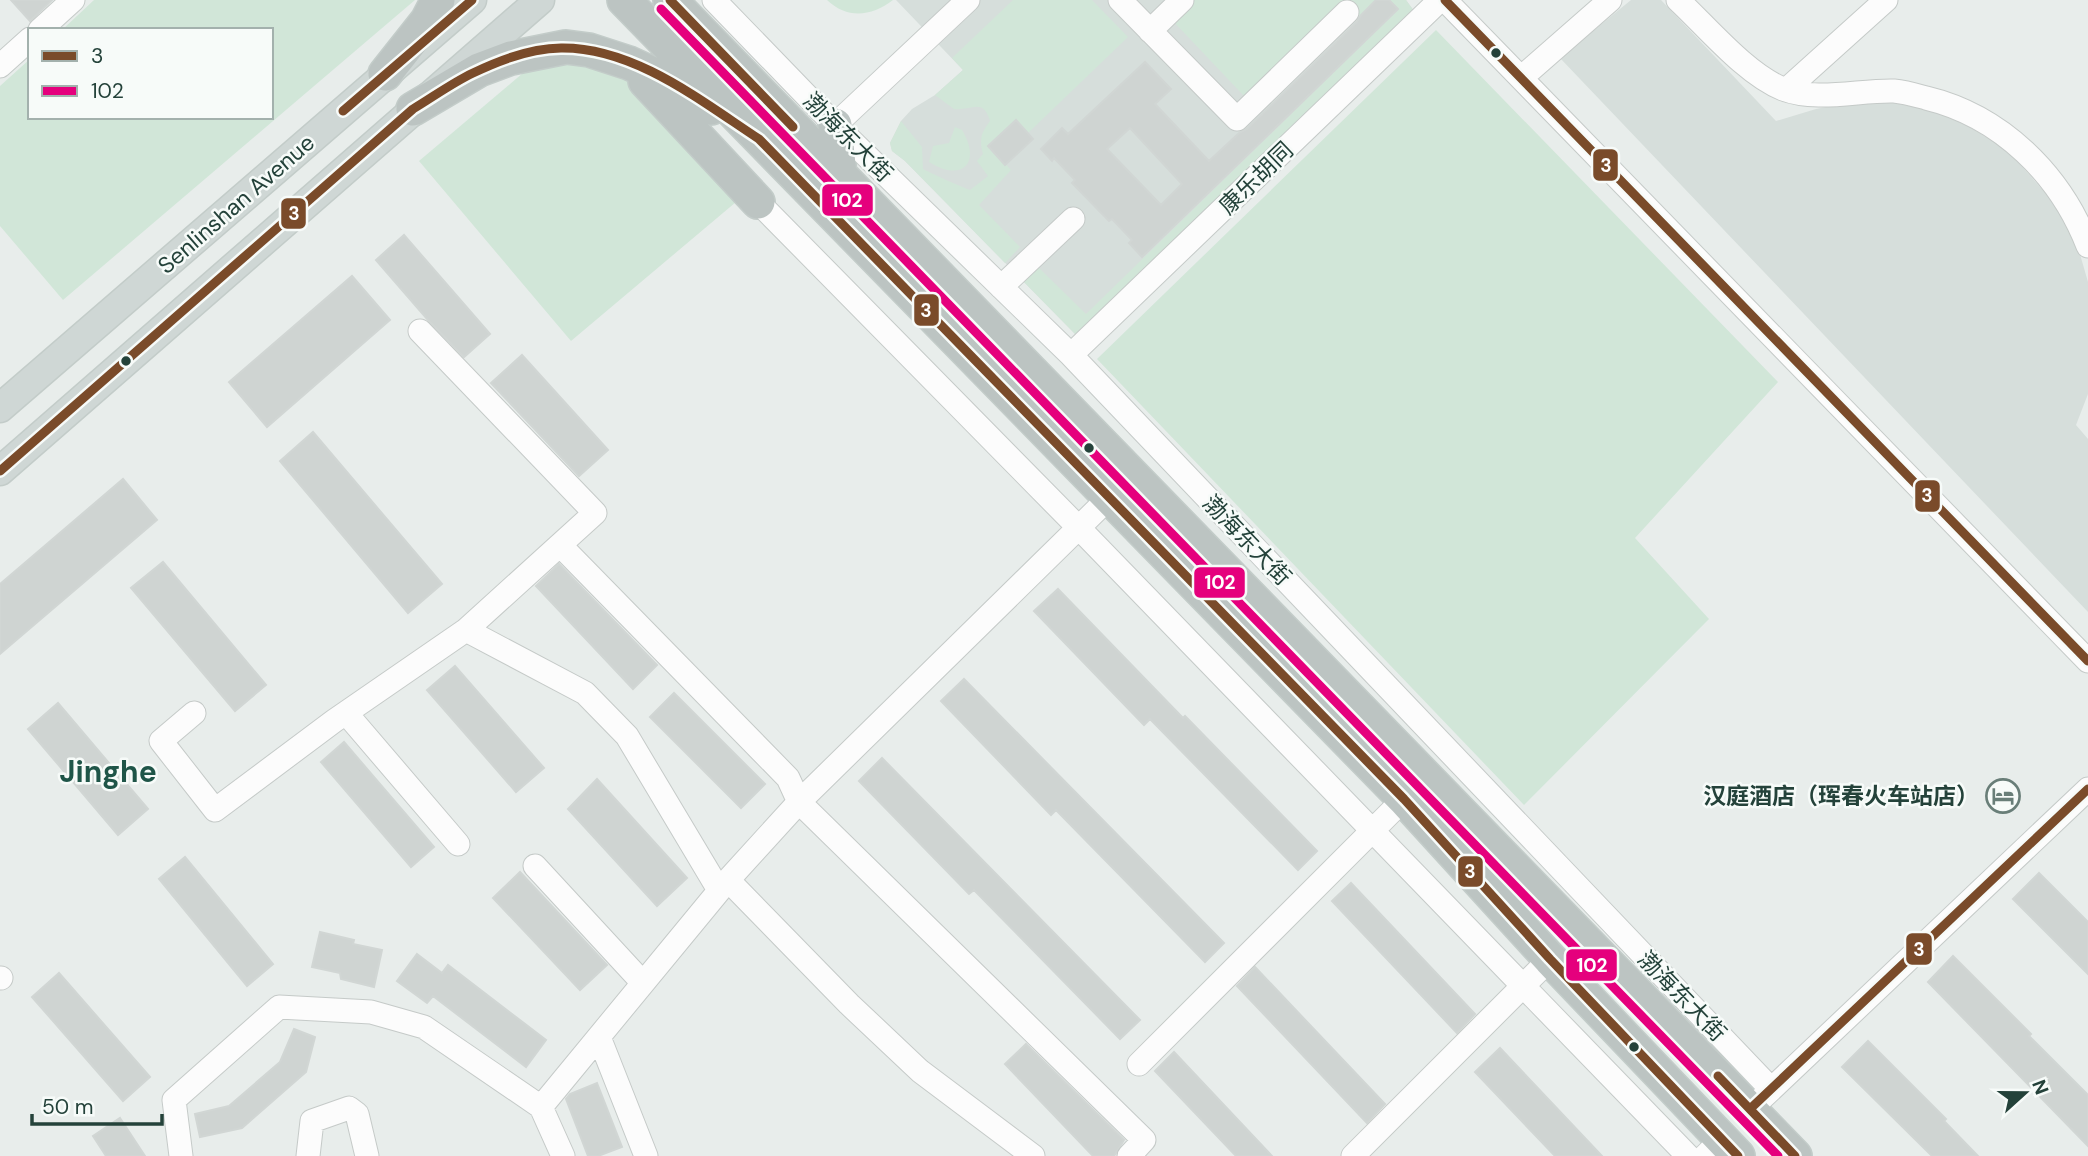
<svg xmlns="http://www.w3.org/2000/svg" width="2088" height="1156" font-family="'DM Sans','Noto Sans SC',sans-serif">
  <rect width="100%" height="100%" fill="#e8edeb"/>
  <path fill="#d6dedb" d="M896,0H1406L1414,11L1079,338L905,161L892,151L890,143L901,121L912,109L935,95L963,70Z
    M1631,0H1661L1776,121L1816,109L1855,101L1894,103L1931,110L1968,126L2008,151L2058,207L2073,230L2088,282V394L2076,425L2088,439V612L1560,58Z"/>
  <path fill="#d1e6d8" d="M94,0H415L63,300L0,226V86L30,59V117H271V30H62Z
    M827,0H893C872,16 848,20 827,0Z
    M1013,0H1092L1128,37L1028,133L1016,120L988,145L1011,170L979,205L1020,247L1005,263L905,161L892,151L890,143L901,121L922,147L923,169C926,171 966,189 970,190L988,176L977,161L983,154C979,139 981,133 990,121C983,97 972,111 954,109L935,95L963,70L952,58Z
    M1191,0H1376L1359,16L1344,1L1244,96L1172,20Z
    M1389,0H1406L1414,11L1079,338L1024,282L1038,267L1086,314L1398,10Z
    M1436,30L1778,382L1635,538L1709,619L1524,805L1097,359Z
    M574,58L627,73L736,202L571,341L419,161L530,67Z
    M955,127L962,130C982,163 962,183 929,162L933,146L949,143Z"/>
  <path fill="#cfd4d2" stroke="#d1d6d4" stroke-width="2" fill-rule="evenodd" d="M11,0H52L30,21Z
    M1376,0H1389L1398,9L1142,257L1129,243L1132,240L1112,219L1109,221L1072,183L1075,180L1054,158L1052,161L1041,149L1062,128L1068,134L1145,62L1171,89L1155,104L1209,161L1239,133L1247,129L1357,22L1361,15ZM1130,128L1182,184L1161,205L1107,149Z
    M1016,120L1033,139L1005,165L988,146Z
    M404,235L490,334L464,357L428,320L376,260Z
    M352,276L390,320L267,427L229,382Z
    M522,355L608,450L579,476L491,383Z
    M313,432L442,584L408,613L280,461Z
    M123,479L157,520L0,654V584Z
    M163,562L266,685L235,711L131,588Z
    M559,564L657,665L633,689L536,586Z
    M1058,589L1183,718L1185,716L1317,851L1298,870L1150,719L1144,725L1034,611Z
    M455,666L544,768L516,792L427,690Z
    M964,679L1224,943L1205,962L1056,810L1051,815L941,701Z
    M674,693L765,784L741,808L650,717Z
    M58,703L148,809L118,835L28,729Z
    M344,742L434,847L411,867L321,762Z
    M882,758L1140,1020L1120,1039L974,890L969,894L859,781Z
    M597,779L687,878L657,906L568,809Z
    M185,857L273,964L247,986L159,879Z
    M520,872L607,965L580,990L493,898Z
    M2039,873L2088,922V974L2013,899Z
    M1351,883L1475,1014L1457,1033L1332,901Z
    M320,932L354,940L353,944L382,950L374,987L341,979L340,973L312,967Z
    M417,954L442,973L448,965L546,1040L526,1067L433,996L427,1003L397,981Z
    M1953,956L2031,1034L2029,1036L2088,1095V1146L1928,982Z
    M1255,967L1385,1104L1367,1123L1237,986Z
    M59,973L150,1077L123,1101L32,997Z
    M294,1029L315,1037L306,1072L242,1128L200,1137L195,1114L229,1106L280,1062Z
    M1868,1041L1946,1119L1944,1121L1978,1156H1932L1842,1067Z
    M1026,1044L1124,1140L1114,1156H1093L1005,1064Z
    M1500,1048L1602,1156H1555L1475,1072Z
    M1174,1052L1272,1156H1236L1155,1071Z
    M597,1083L622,1147L598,1156H588L566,1099L570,1094Z
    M120,1118L145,1156H106L93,1136Z"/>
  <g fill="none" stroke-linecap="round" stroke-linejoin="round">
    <g stroke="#c5cac8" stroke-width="25">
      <path id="minor" d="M714,0L835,125L1071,355L1771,1089
        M1120,0L1237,119L1347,12
        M1445,0L2088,661
        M1678,0C1708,28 1746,74 1783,89C1817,102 1859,90 1894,91C1905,92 1915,95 1926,98C2001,116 2060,174 2088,246
        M40,30L73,0
        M1150,31L1182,0
        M0,66L30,39
        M1521,78L1610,0
        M1786,90L1886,0
        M835,125L968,0
        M758,202L1079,528L1688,1156
        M1001,287L1073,219
        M1071,355L1440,0
        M560,545L788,778L799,802L1144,1140L1129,1156
        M466,630L585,693L627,736L719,890
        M194,713L161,741L215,810L334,721L466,630L595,513L420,331
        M346,713L458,844
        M535,866L643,983
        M728,880L849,1004L920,1071L1033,1156
        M0,978H1
        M599,1037L646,1156
        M1139,1064L1404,799
        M1760,1100L2088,789
        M541,1107L728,880L799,802L1118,489
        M181,1156L174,1100L279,1007L371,1012L424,1027L541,1107L563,1156
        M308,1156L312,1121L349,1108L357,1114L367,1156
        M1353,1156L1550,959
        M1705,1156L1722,1139"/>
    </g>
    <g stroke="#c3ccc9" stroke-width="31">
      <path id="major" d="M0,408L472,0
        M0,471L540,0"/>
    </g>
    <g stroke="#c3ccc9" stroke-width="36">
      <path id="highway" d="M624,0L1404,799L1550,959L1738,1156
        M670,0L1795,1156
        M385,74L427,21L438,0
        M645,81L758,202
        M413,109L479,70L511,58L566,47L589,50L629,63L666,80L711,108
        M835,125L840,175"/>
    </g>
    <use href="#minor" stroke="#fcfcfc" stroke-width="23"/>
    <use href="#major" stroke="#cfd7d5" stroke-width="28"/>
    <use href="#highway" stroke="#bcc4c2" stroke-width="33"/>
    <g stroke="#f7fbf9" stroke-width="14">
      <path id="bus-1" d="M670,0L793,127
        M1445,0L2088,661
        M343,111L472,0
        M0,471L413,109C433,97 452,83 473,73C500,60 531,48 561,48C634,47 701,101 759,139L1404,799L1550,959L1738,1156
        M1718,1076L1795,1156
        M1750,1109L2088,789"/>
    </g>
    <g stroke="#f7fbf9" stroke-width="14">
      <path id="bus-2" d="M661,9L1778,1156"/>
    </g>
    <use href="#bus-1" stroke="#7a4b2a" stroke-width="9"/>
    <use href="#bus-2" stroke="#e5007d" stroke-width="9"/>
  </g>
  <defs>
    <g id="hotel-ring" transform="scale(1.75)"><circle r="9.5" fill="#f7fbf9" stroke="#697e78" stroke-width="1.5"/><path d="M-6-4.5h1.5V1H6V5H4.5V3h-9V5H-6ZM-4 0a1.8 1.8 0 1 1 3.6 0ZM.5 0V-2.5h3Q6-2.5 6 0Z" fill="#697e78"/></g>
  </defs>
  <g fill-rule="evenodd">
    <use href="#hotel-ring" x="2003" y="796"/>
  </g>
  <g fill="#24423a" stroke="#f7fbf9" stroke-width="2.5">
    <circle cx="1496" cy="53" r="6"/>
    <circle cx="126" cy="361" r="6"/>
    <circle cx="1089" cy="448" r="6"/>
    <circle cx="1634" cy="1047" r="6"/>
  </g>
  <g text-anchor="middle" stroke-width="5" stroke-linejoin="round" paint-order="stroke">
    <g font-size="23" fill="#24423a" stroke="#f7fbf9">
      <text transform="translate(848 137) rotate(45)" y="8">渤海东大街</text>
      <text transform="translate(1256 178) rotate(-44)" y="8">康乐胡同</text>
      <text transform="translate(236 204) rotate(-41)" y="8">Senlinshan Avenue</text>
      <text transform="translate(1247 540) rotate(46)" y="8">渤海东大街</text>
      <text transform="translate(1682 996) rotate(46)" y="8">渤海东大街</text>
    </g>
    <g font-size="23" font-weight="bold" fill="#24423a" stroke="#f7fbf9" text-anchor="end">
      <text x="1979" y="804">汉庭酒店（珲春火车站店）</text>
    </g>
    <g font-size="30" font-weight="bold" fill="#1f5548" stroke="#f7fbf9">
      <text x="108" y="782">Jinghe</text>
    </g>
  </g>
  <g stroke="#f7fbf9" stroke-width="2.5">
    <rect x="1592" y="148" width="27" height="34" rx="7" fill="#7a4b2a"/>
    <rect x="821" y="183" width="53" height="34" rx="7" fill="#e5007d"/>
    <rect x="280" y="197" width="27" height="33" rx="7" fill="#7a4b2a"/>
    <rect x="913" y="293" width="27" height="34" rx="7" fill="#7a4b2a"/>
    <rect x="1914" y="479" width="27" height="34" rx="7" fill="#7a4b2a"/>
    <rect x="1193" y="566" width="53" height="33" rx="7" fill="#e5007d"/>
    <rect x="1457" y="855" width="27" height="33" rx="7" fill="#7a4b2a"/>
    <rect x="1905" y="932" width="28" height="34" rx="7" fill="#7a4b2a"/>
    <rect x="1565" y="948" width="53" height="34" rx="7" fill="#e5007d"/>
  </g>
  <g font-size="19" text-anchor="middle" font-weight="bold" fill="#fff">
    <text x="1606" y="172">3</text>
    <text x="847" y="207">102</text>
    <text x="294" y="220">3</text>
    <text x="926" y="317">3</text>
    <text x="1927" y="502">3</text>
    <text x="1220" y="589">102</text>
    <text x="1470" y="878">3</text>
    <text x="1919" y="956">3</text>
    <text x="1592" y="972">102</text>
  </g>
  <rect x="28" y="28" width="245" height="91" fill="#f7fbf9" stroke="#a3b1ad" stroke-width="2"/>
  <rect x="42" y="51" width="35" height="10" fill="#7a4b2a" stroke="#a3b1ad" stroke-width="2"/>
  <text x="91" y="63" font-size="21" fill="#24423a">3</text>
  <rect x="42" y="86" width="35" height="10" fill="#e5007d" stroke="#a3b1ad" stroke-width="2"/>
  <text x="91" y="98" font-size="21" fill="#24423a">102</text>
  <g transform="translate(2025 1093) rotate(69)" stroke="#f7fbf9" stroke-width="5" paint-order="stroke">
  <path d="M0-5L12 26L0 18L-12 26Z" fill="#24423a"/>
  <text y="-10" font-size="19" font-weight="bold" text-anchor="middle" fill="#24423a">N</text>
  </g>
  <path d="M32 1114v10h130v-10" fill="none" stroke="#24423a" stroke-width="3.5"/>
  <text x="42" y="1114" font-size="21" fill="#24423a" stroke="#f7fbf9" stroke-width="5" paint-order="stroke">50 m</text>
</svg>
